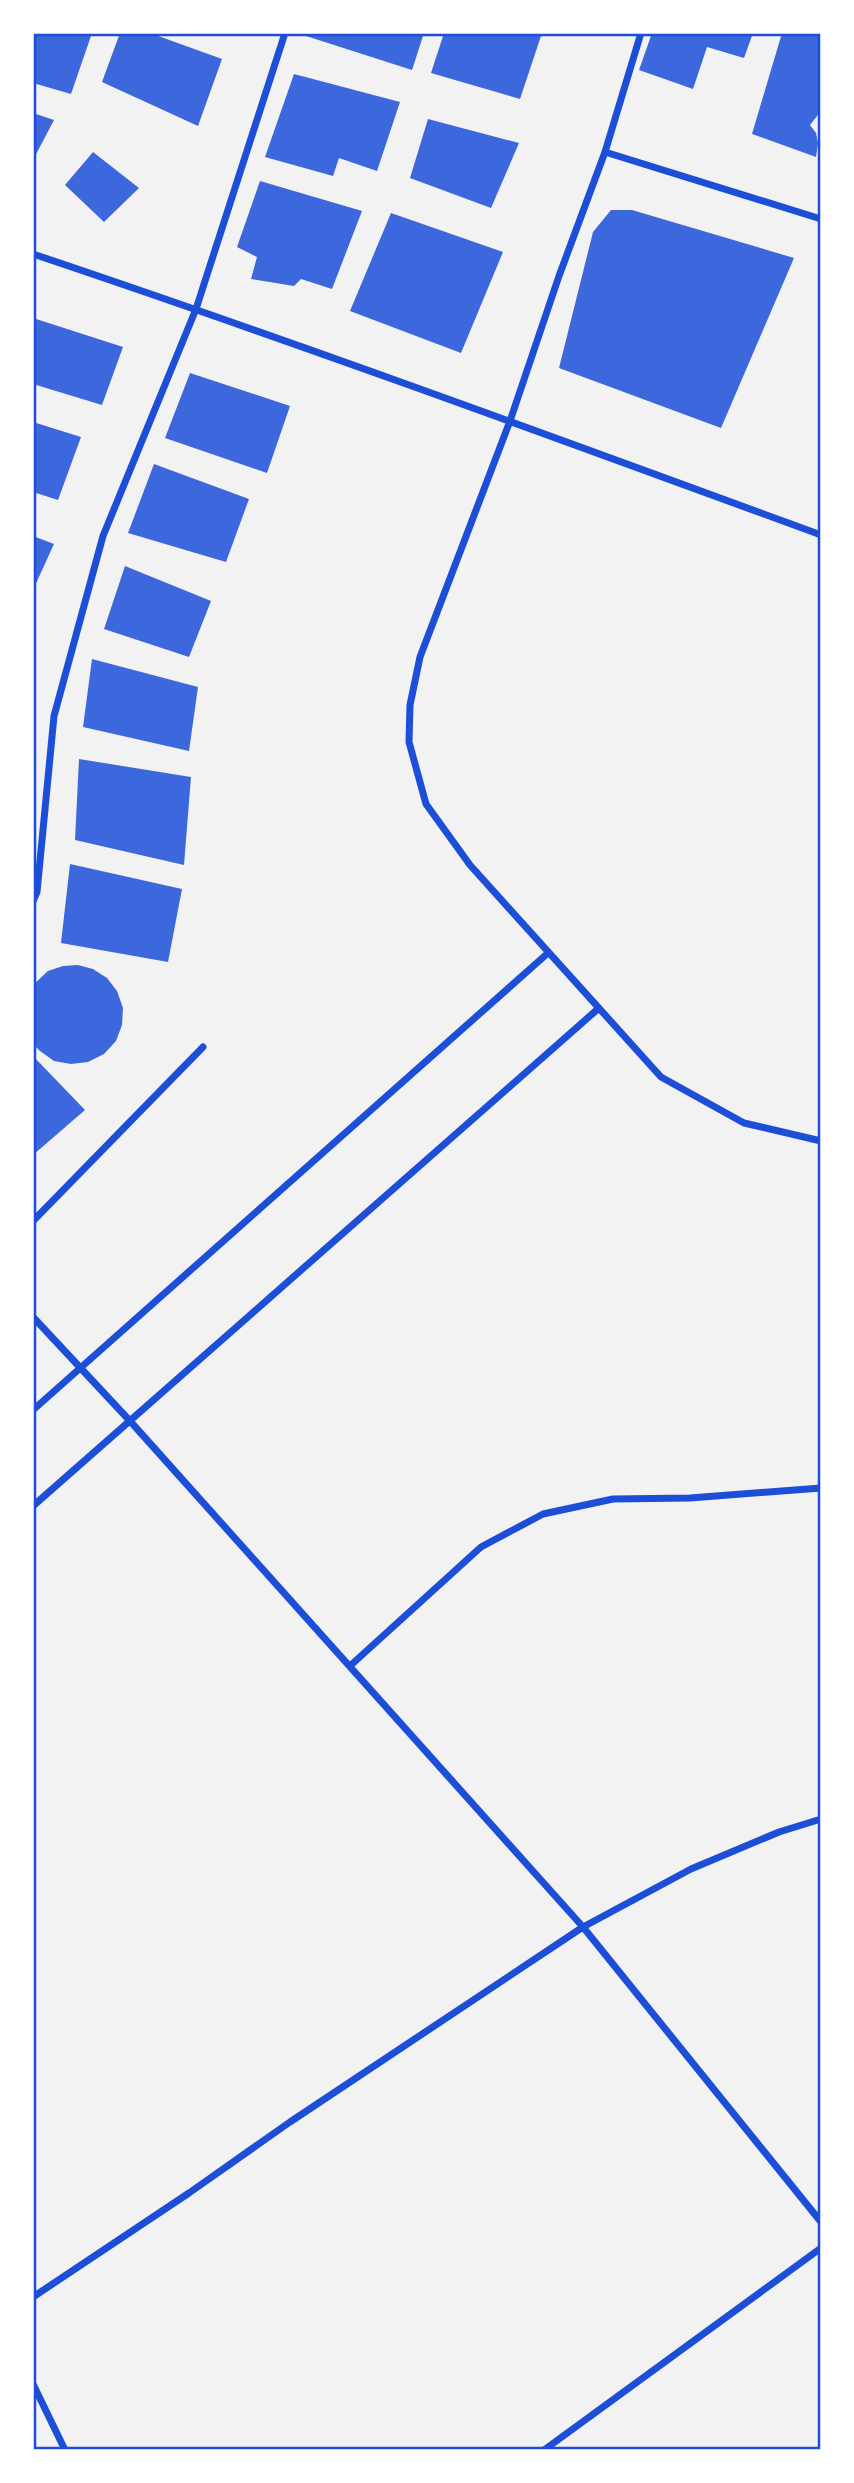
<svg xmlns="http://www.w3.org/2000/svg" width="854" height="2483" font-family="'Noto Sans',sans-serif">
  <rect width="100%" height="100%" fill="#f2f2f2"/>
  <path fill="#3d67dc" d="M33,33H92L71,94L33,83Z
    M120,33H150L222,59L198,126L102,82Z
    M307,33H424L412,70L306,36Z
    M444,33H542L520,99L431,73Z
    M652,33H753L744,58L707,47L693,89L639,70Z
    M782,33H821V111L810,125L816,133L818,143L816,157L752,134Z
    M294,74L400,102L377,171L339,158L333,176L265,157Z
    M33,113L54,120L33,160Z
    M428,119L519,143L491,208L410,178Z
    M93,152L139,188L104,222L65,185Z
    M260,181L362,211L332,289L301,279L294,286L251,279L257,257L237,247Z
    M611,210H632L794,258L721,428L559,368L593,232Z
    M391,213L503,252L461,353L350,311Z
    M33,318L123,347L102,405L33,384Z
    M190,373L290,406L267,473L165,438Z
    M33,422L81,437L58,500L33,492Z
    M154,464L249,499L226,562L128,533Z
    M33,536L54,544L33,590Z
    M125,566L211,601L189,657L104,629Z
    M92,659L198,687L189,751L83,727Z
    M79,759L191,777L184,865L75,840Z
    M70,864L182,889L168,962L61,943Z
    M78,965L93,969L107,978L117,991L123,1008L122,1025L116,1041L104,1054L88,1062L71,1064L54,1061L40,1051L33,1044V985L48,971L63,966Z
    M33,1056L85,1110L33,1155Z"/>
  <g fill="none" stroke-linecap="round" stroke-linejoin="round">
    <path stroke="#1d4ed8" stroke-width="7" d="M641,33L605,152L559,276L510,421L420,657L410,705L409,742L426,804L470,865L661,1077L744,1123L821,1141
      M605,152L821,219
      M33,254C298,343 559,439 821,535
      M33,901L37,892L54,716L103,536L196,309L285,33
      M33,1221L203,1047
      M33,1317L130,1421L583,1927L821,2222
      M33,1410L548,953
      M33,1506L599,1008
      M351,1665L481,1547L543,1514L613,1499L690,1498L821,1488
      M33,2297L189,2193L290,2122L583,1927L691,1869L779,1832L821,1819
      M33,2384L65,2450
      M544,2450L821,2248"/>
  </g>
  <rect width="854" height="2483" fill="none" stroke="#ffffff" stroke-width="70"/>
  <rect x="35" y="35" width="784" height="2413" fill="none" stroke="#1d4ed8" stroke-width="2.5"/>
</svg>
